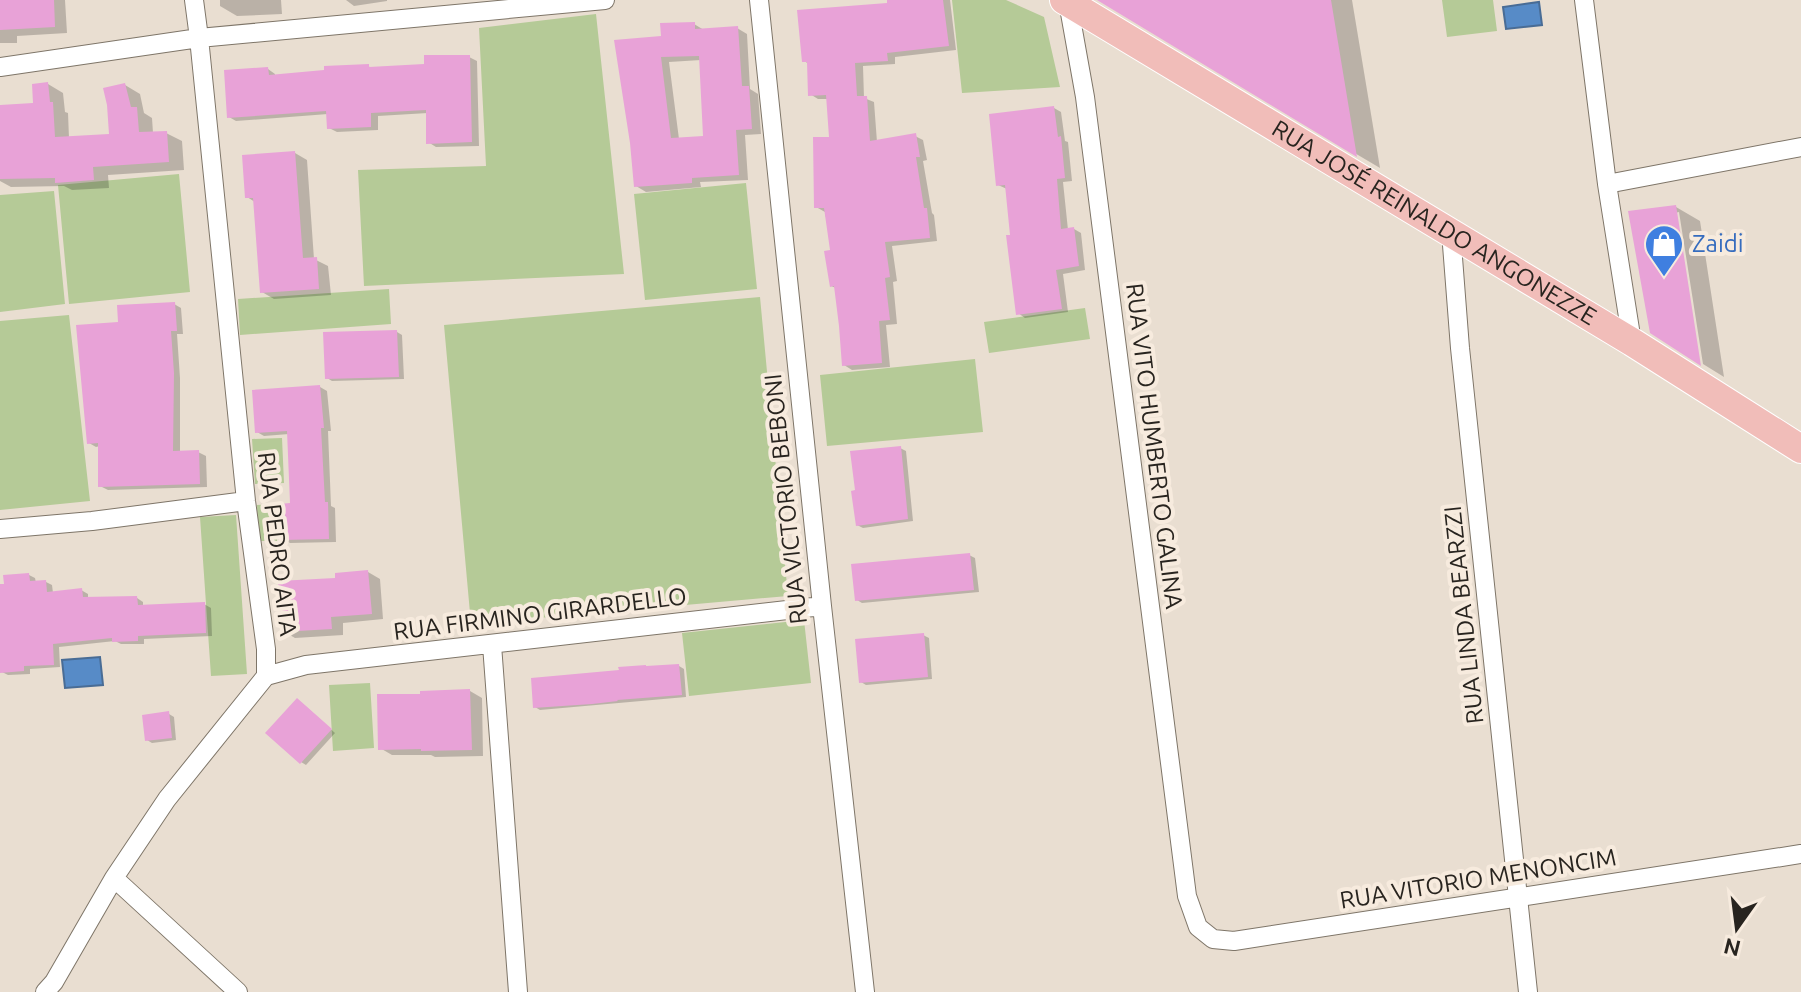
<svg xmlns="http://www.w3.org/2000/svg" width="1801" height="992" font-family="Ubuntu,sans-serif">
  <rect width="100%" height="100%" fill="#e9ded1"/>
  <path fill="#b5ca97" d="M952,0H1006L1044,17L1060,87L962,93Z
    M1442,0H1493L1497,31L1447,37Z
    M596,14L624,274L364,286L358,170L486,166L479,28Z
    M179,174L190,292L69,304L58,185Z
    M746,183L757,289L645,300L634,194Z
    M54,191L65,304L0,312V195Z
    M389,289L391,324L240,335L238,299Z
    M760,297L788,596L471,624L444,325Z
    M1085,308L1090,339L989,353L984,322Z
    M69,315L90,501L0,510V321Z
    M975,359L983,432L827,446L820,375Z
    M282,438L284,483L255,484L252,439Z
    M276,504L277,541H258L257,505Z
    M236,515L247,674L211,676L200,517Z
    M804,620L811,683L689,696L682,633Z
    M370,683L374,748L333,751L329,685Z"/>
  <path fill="#578bc7" stroke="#496c95" stroke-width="2" d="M1539,2L1542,25L1506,29L1503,7Z
    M100,657L103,685L65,688L62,660Z"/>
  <path fill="#0003" fill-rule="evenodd" d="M0,0H65L67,33L17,36V43H0Z
    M220,0H281L282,14L237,16L220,6Z
    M346,0H387V1L354,6Z
    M889,0H950L956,50L895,57V64L863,66L864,98L874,102L877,142L915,136L923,140L927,160L923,161L932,213L934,215L937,241L892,246L897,281L893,282L897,324L886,325L890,367L852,370L844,365L836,288L831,286L832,252L825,212L816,207L831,139L828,99H818L810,94L809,64L804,61L889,5Z
    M1100,0H1352L1380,168L1358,155Z
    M694,24L704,30L737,28L747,34L750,89L758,94L761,134L745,135L748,180L700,182L701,187L646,192L636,186L663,37ZM701,60L706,138L679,139L669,62Z
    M469,57L477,61L479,146L436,147L428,142V113L378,116V130L337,132L329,128L328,114L236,121L229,117L268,69L275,74V77L368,66L373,69L426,66Z
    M48,84L63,93L65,112L68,113L69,138L111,136L125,85L140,94L144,113L152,118L153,133H166L182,141L184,170L108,175L109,188L72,190L64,186L11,187L0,181V107L35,105Z
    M1054,108L1061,112L1065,141L1068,142L1072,181L1063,182L1068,230L1074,229L1081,233L1085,270L1063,274L1068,312L1025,318L1018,313L1007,189L998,185Z
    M295,153L307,160L314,259L328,266L331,295L274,299L262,292L255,202L247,197Z
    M1676,207L1700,221L1724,377L1703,364L1679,212L1675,213Z
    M174,304L181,308L183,334H177L180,378V452H198L206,456L207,487L108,490L100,486V446L96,447L89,443L120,323Z
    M397,332L402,335L404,379L332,381L327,378Z
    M320,387L327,391L331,431H328L331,506L335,508L336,542L290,543L283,539L292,505L289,434L264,436L257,432Z
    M900,448L906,451L913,521L863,528L857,525Z
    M969,555L975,558L979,592L862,603L857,600Z
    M368,572L380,579L383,619L343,623V635L295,638L283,631L337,580Z
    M29,575L35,578L36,583L46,582L52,585L53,593L81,590L88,594V599L137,598L143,602V607L204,604L211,608L212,636L144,639V644H121L115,641L59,647L60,667L30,669V674L8,675L2,672L0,621Z
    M923,635L929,638L932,679L866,685L861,682Z
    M679,666L684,669L686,697L540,710L535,707L621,672Z
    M470,691L482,698L483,756L435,757L431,755H392L380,748Z
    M303,704L335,733L306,765L301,762Z
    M169,714L174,717L176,740L152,743L147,740Z"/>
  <path fill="#e8a2d7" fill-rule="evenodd" d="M0,0H54L55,27L0,30Z
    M887,0H943L949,46L887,53L888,61L855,63L857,96H867L870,141L916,133L920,157H916L924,208H927L930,238L885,242L890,277L885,278L890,320L879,321L882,363L842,366L839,326L834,286L830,287L824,251L830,250L824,208H814L813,137H829L826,95L808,96L807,62H802L797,10L887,3Z
    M1097,0H1331L1357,157Z
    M695,22V29L738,26L742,86H749L752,129L736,130L739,175L692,178V183L634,187L630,143L614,40L661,36L660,23ZM699,56L703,136L671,138L661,57Z
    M424,55H470L472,142L426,144V110L371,113V127L327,129L326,111L227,118L224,70L268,67L269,75L324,70V66L369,64V67L424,64Z
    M48,82L50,102H53L55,137L109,134L107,105L103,88L125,83L131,107H137L139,132L167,131L169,162L93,167L94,180L55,183V178L0,179V105L33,103L32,84Z
    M1054,106L1058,137L1061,136L1065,178L1057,179L1061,229L1074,227L1079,266L1056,270L1062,309L1016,315L1006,235H1010L1005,185L996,186L989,114Z
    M295,151L303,258L317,257L319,289L260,293L253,198H245L242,155Z
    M1676,205L1701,366L1650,333L1628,211Z
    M175,302L177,331H171L174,373L173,451L199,450L200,484L98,487V443L87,444L76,325L118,322L117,305Z
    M397,330L399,377L325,379L323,332Z
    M320,385L324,428H321L325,502H328L329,539L281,540L279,504L290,503L287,431L255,433L252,390Z
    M901,446L908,519L856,526L851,491L855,490L850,451Z
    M970,553L974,590L855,601L851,564Z
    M368,570L372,614L331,617L332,629L281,632L278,581L335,578V573Z
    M29,573L30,581L46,580L47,592L82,588L83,597L137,596L138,605L205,602L206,633L138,636V641L112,642V638L53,644L54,665L24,666V671L0,673V584H4L3,575Z
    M924,633L928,677L859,683L855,639Z
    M679,664L682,695L617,700L618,701L592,704L533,708L531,678L619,670L618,667L646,665V666Z
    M470,689L472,750L421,751V749L378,750L377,694H420V691Z
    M297,698L332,729L300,764L265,733Z
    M169,711L172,738L145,741L142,715Z"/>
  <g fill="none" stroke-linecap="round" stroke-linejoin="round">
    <g stroke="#7e7568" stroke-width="20">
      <path id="minor" d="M194,0L199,38L246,501L266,649V676L167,799L114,878L238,992
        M759,0L822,606L865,992
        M1584,0L1607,184L1632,342
        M1068,2L1085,97L1187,896L1198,927L1213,939L1234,941L1801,854
        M0,67L199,38L605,0
        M1607,184L1801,147
        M1451,232L1460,348L1528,992
        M0,529L92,521L246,501
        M492,645L518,992
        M266,676L306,665L822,606
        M45,992L54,982L114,878"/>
    </g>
    <g stroke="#fff" stroke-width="30">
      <g id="primary">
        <path id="s1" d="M1064,0L1632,342L1801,449"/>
      </g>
    </g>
    <use href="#minor" stroke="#fff" stroke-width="18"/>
    <use href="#primary" stroke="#f1bdb9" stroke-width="28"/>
  </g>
  <defs>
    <g id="shop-pin" transform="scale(2)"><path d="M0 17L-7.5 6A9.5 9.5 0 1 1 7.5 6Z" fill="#3f7fe0" stroke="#f7ebde"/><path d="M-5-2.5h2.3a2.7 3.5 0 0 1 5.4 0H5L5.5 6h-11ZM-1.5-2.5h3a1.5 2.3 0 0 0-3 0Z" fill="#fff"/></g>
  </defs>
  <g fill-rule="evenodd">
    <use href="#shop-pin" x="1664" y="244"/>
  </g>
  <g text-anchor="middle" stroke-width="8" stroke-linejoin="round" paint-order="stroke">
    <g font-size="24" fill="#28241f" stroke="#f7ebde">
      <text dy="8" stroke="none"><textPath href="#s1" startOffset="432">RUA JOSÉ REINALDO ANGONEZZE</textPath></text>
      <text transform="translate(1154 446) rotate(83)" y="8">RUA VITO HUMBERTO GALINA</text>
      <text transform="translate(786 499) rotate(-96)" y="8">RUA VICTORIO BEBONI</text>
      <text transform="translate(277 544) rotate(83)" y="8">RUA PEDRO AITA</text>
      <text transform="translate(540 614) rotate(-7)" y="8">RUA FIRMINO GIRARDELLO</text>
      <text transform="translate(1464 615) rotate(-96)" y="8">RUA LINDA BEARZZI</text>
      <text transform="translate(1478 879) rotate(-9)" y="8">RUA VITORIO MENONCIM</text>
    </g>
    <g font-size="24" fill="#366cbe" stroke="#f7ebde" text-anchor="start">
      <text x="1692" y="252">Zaidi</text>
    </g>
  </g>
  <g transform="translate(1737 928) rotate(194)" stroke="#f7ebde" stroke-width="6" paint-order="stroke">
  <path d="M0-6L14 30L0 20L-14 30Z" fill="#28241f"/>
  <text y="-12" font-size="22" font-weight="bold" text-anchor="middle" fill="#28241f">N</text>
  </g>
</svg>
